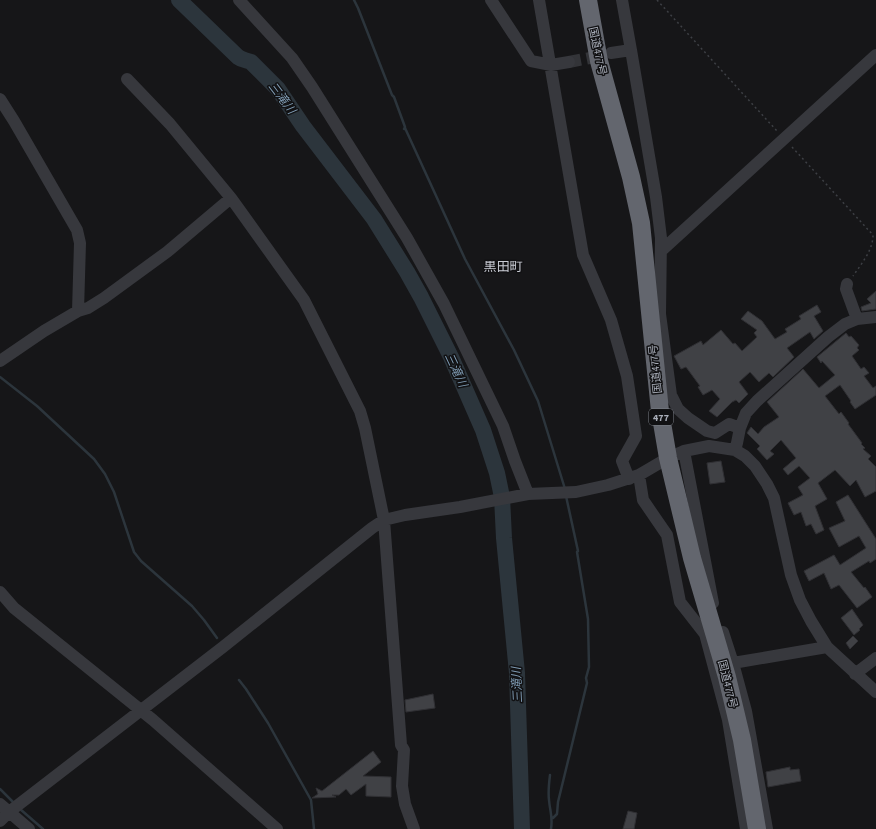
<svg xmlns="http://www.w3.org/2000/svg" width="876" height="829" font-family="'Source Sans 3','Noto Sans JP',sans-serif">
  <rect width="100%" height="100%" fill="#161618"/>
  <g fill="none" stroke-linecap="round" stroke-linejoin="round">
    <path stroke="#2c353c" stroke-width="2.5" d="M354,0L358,8L392,95L394,97L405,127L404,129L405,128L465,259L514,350L538,401L565,489
      M0,377L37,406L94,459L105,474L114,492L134,552L141,561L192,606L204,620L217,638
      M239,680L246,689L268,723L311,800L314,829
      M550,775C549,783 548,792 549,800C550,812 553,816 551,829
      M0,789L14,803
      M20,809L43,829
      M553,818L557,814L558,802L587,683L586,678L589,667L588,619L577,552L578,551L566,496"/>
    <path stroke="#2c353c" stroke-width="16" d="M179,0L238,57C242,60 246,60 251,62L278,89L303,126L374,219L407,272L421,297L451,357L483,430L497,473L502,497L504,538L517,673L522,829"/>
  </g>
  <path fill="#404145" stroke="#303034" d="M876,291V309L862,311L861,307L871,303L867,299Z
    M817,305L821,312L814,316L823,331L814,339L810,332L787,348L794,357L773,377L769,373L759,382L750,372L739,382L748,394L739,403L736,400L732,402L717,417L709,411L720,399L712,390L703,395L698,387L700,386L686,367L681,369L674,356L701,341L703,345L721,330L733,344L735,343L742,351L757,337L754,333L757,330L741,319L748,311L762,321L775,339L787,332L785,329L801,319L799,316Z
    M846,333L849,337L851,336L859,345L857,348L859,350L852,356L861,369L864,367L869,373L864,376L873,388L876,386V395L855,409L850,402L851,401L840,385L825,396L839,414L841,412L849,423L848,424L862,443L861,444L865,448L863,449L871,456L868,459L876,467V491L865,497L856,480L850,486L835,470L818,483L827,499L815,506L824,530L816,534L811,524L806,526L801,512L794,515L788,503L803,495L798,487L810,478L799,466L788,475L783,469L796,458L781,440L770,451L774,454L767,460L757,449L760,446L747,433L751,427L758,434L764,427L779,417L767,402L803,369L819,388L835,375L822,361L821,363L817,357Z
    M721,461L725,482L710,484L707,463Z
    M848,495L876,539V559L870,563L869,561L851,572L864,588L865,587L872,597L857,608L839,585L831,589L824,573L809,581L804,571L834,555L840,565L866,548L859,536L839,547L829,528L845,521L836,502Z
    M852,609L863,625L859,629L860,630L854,635L841,618Z
    M853,636L858,641L850,649L846,643Z
    M433,694L435,708L406,712L405,700Z
    M373,751L381,762L363,776L391,777V797L366,796V784L351,795L346,789L339,795H332L336,797L312,798L318,794L316,788L322,791Z
    M790,767V770L799,769L801,781L768,787L766,772Z
    M628,811L637,813L634,829H623Z"/>
  <g fill="none" stroke-linecap="round" stroke-linejoin="round">
    <path stroke="#333438" stroke-width="12" stroke-dasharray="12 6" stroke-linecap="butt" d="M569,62L605,55"/>
    <path stroke="#3d3f44" stroke-width="1.5" stroke-dasharray="2 3" stroke-linecap="butt" d="M657,0L777,131
      M792,147L873,235C873,250 862,263 853,276"/>
    <path stroke="#37383d" stroke-width="12" d="M239,0L292,58L312,87L407,238L444,304L503,426L515,461L528,494
      M491,0L531,61L551,65L569,62
      M539,0L583,255L611,320L627,376L636,436L622,461L629,479
      M622,0L631,50
      M611,53L631,50L656,197L661,238L660,314L671,395L678,409L688,418L707,431L715,433L729,424L740,428
      M127,79L170,124L231,198L304,300L360,411L365,428L384,520L401,745L404,750L402,786L405,804L414,829
      M0,99L14,121L77,230L80,243L78,311
      M661,251L876,55
      M847,284L846,289L857,319
      M0,361L44,331L78,311L88,308L104,298L167,252L231,198
      M735,450L737,443L740,428L746,413L757,401L828,337L845,324L857,319L876,317
      M684,451L713,603
      M639,475L643,500L667,535L680,602L705,634L728,720L746,829
      M0,592L14,608L153,720L277,829
      M723,632L733,663L746,711L767,829
      M733,663L827,647
      M855,674L876,658
      M0,804L29,829
      M0,821L9,812L223,647L372,528L384,520L405,515L460,507L528,494L576,492L608,485L639,475L668,458L684,451L709,446L735,450L745,456L755,466L767,484L774,498L791,575L800,600L811,621L827,647L876,692"/>
    <path stroke="#63666e" stroke-width="18" d="M588,0L599,61L631,177L641,223L660,411L668,458L692,558L727,677L742,740L757,829"/>
  </g>
  <g text-anchor="middle" stroke-width="3" stroke-linejoin="round" paint-order="stroke">
    <rect fill="#111113" stroke="#7b7e86" stroke-width="1" x="649" y="409" width="24" height="16" rx="3"/>
    <g font-size="10" font-weight="bold" fill="#a8adb8">
      <text x="661" y="421">477</text>
    </g>
    <g font-size="11" fill="#a8adb8" stroke="#111113">
      <text transform="translate(598 51) rotate(78)" y="4">国道477号</text>
      <text transform="translate(655 369) rotate(-96)" y="4">国道477号</text>
      <text transform="translate(728 684) rotate(76)" y="4">国道477号</text>
    </g>
    <g font-size="12" font-style="italic" fill="#7f9bb3" stroke="#111113">
      <text transform="translate(282 98) rotate(53)" y="4">三滝川</text>
      <text transform="translate(456 370) rotate(65)" y="4">三滝川</text>
      <text transform="translate(517 685) rotate(-93)" y="4">三滝川</text>
    </g>
    <g font-size="13" fill="#c9ccd4" stroke="#111113">
      <text x="503" y="271">黒田町</text>
    </g>
  </g>
</svg>
